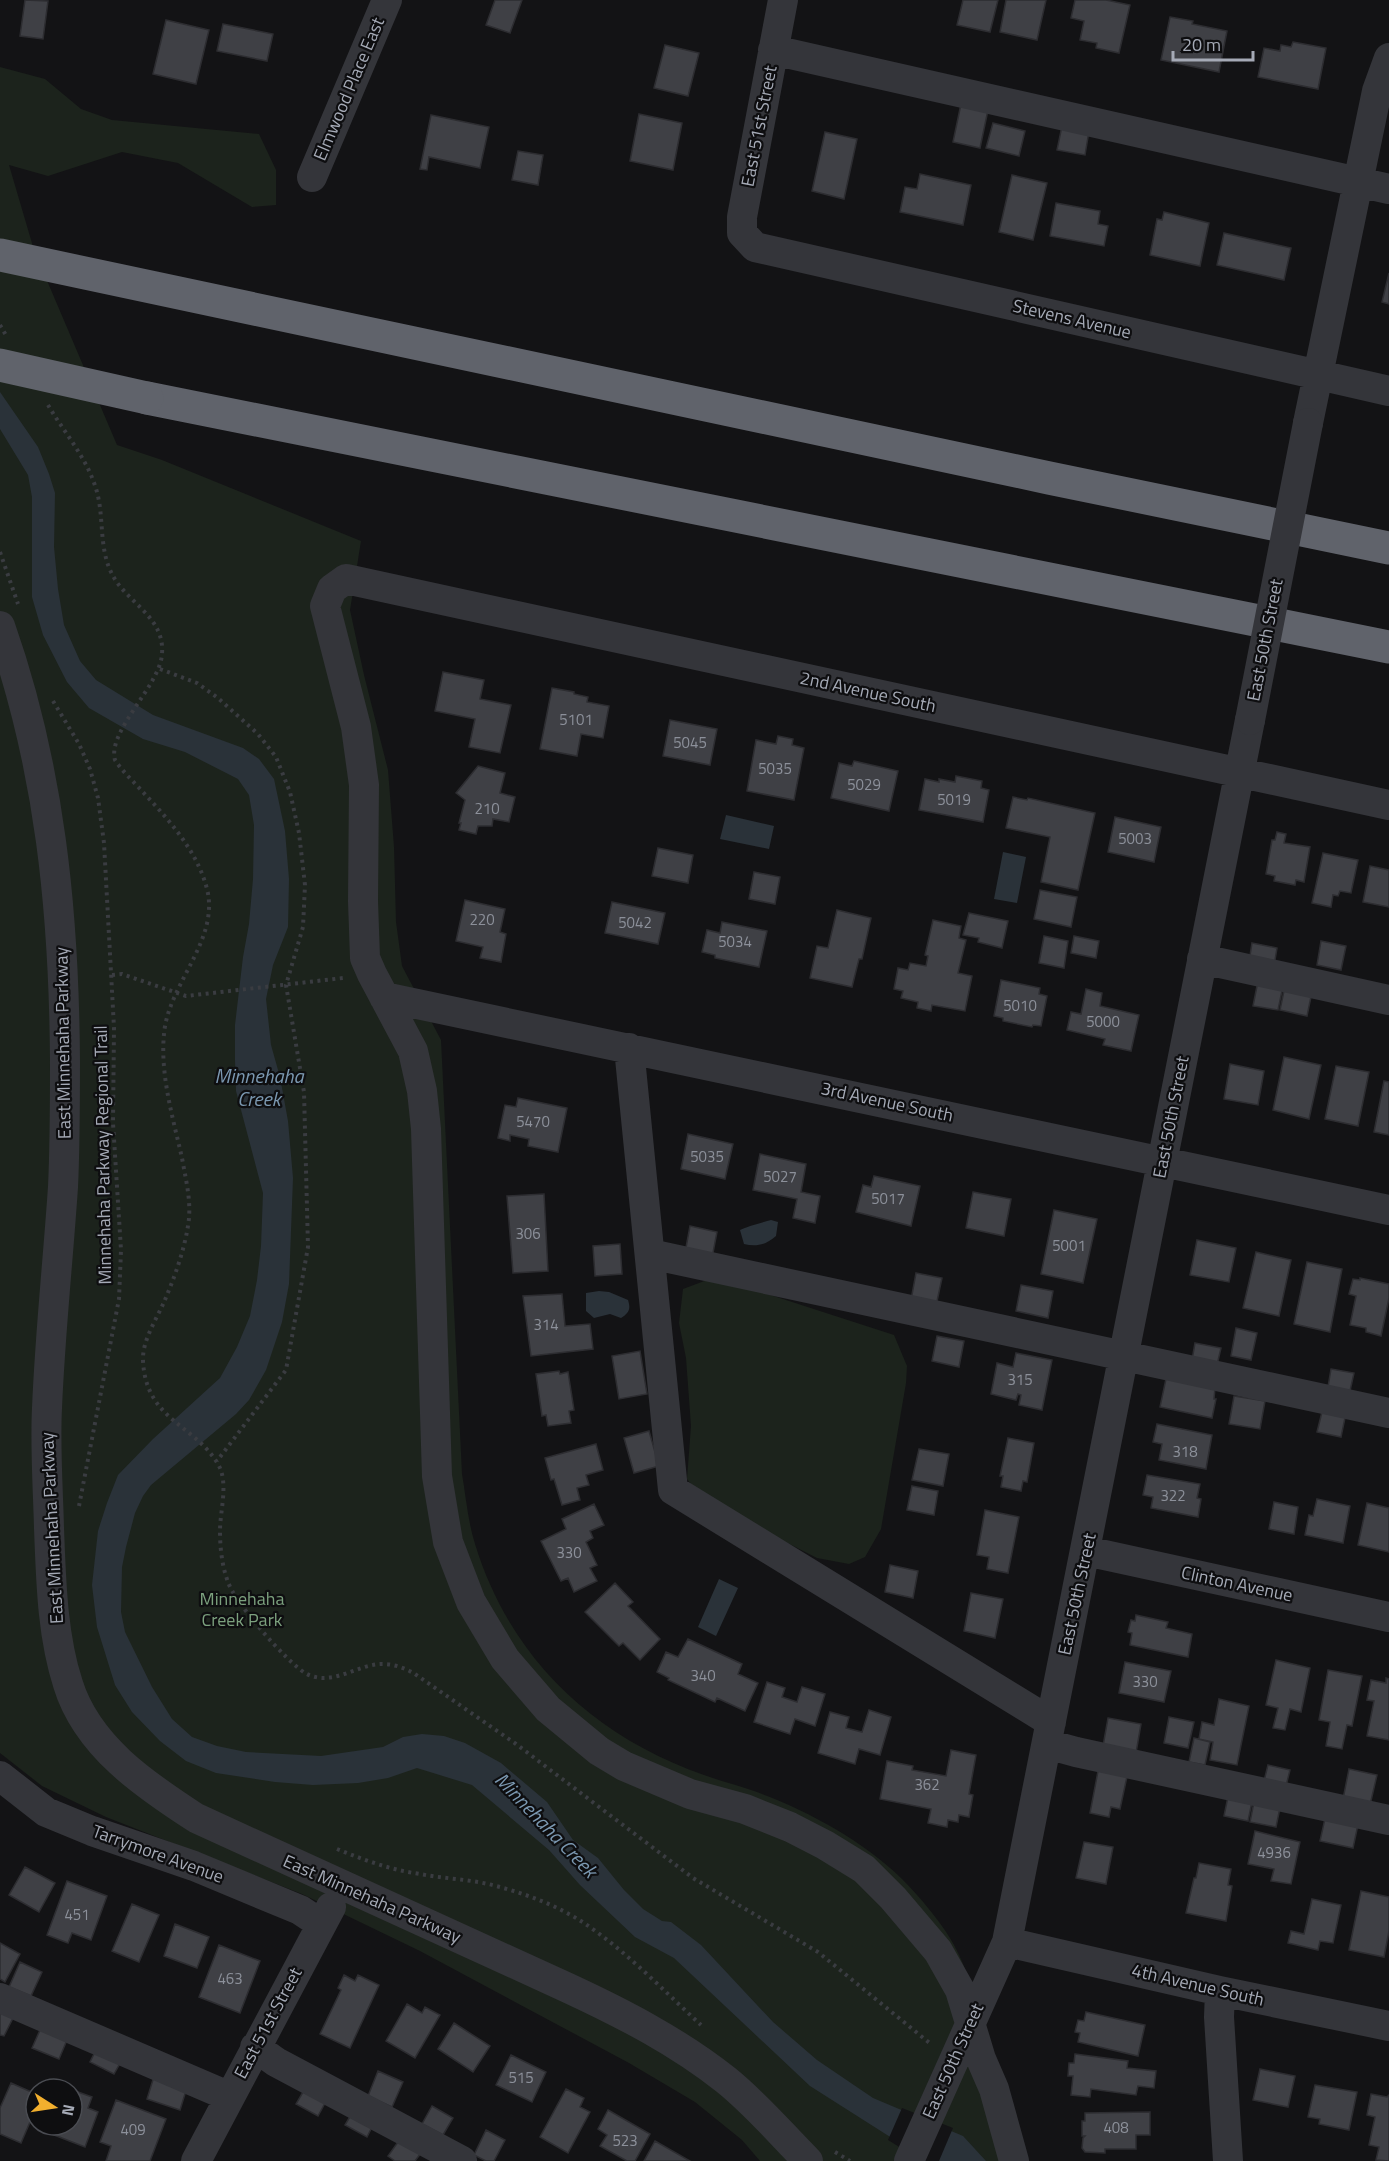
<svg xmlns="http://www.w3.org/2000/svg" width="1389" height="2161" font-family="'Titillium Web',sans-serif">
  <rect width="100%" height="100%" fill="#131315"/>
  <path fill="#1c231c" d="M0,67L45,79L81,109L112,120L259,134L276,170V205L252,207L178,163L122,152L48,176L9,165L34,250L117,445L162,460L361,541L350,610L364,675L388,770L394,847L396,922L402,966L441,1040L462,1474C466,1497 468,1522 475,1544C510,1658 593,1736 704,1775C720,1781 737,1785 754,1791C803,1808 864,1841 901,1878C919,1896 945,1926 956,1949C965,1965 970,1985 976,2002C996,2055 1013,2108 1028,2161H760L742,2140L695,2102L629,2063L420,1951L302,1894L106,1817L42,1786L0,1753Z
    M715,1277L894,1335L907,1366L906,1383L881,1529L865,1557L849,1564L817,1558L711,1504L698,1493L687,1479L691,1426L686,1358L679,1323L683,1289Z"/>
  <path fill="#2a3239" d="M0,392L38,447L49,474L55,493L54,547L58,589L64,625L80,661L96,680L153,715L243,748L259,759L274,779L285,831L289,879L288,927L273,965L266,999L271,1045L280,1077L288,1121L293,1178L289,1284L282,1322L266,1370L249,1400L236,1414L151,1485L143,1496L135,1513L126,1547L122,1567L121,1612L125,1632L152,1687L172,1719L192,1737L217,1746L246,1752L321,1756L383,1747L403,1737L422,1734L444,1736L465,1743L501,1763L547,1802L573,1840L598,1858L624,1890L643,1909L662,1921L671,1922L701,1945L773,2022L817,2060L873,2098L963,2136L986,2161H928L810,2086L674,1958L635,1937L580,1885L549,1850L472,1785L417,1768L388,1778L358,1783L313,1785L275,1782L216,1773L186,1761L160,1741L132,1712L115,1685L97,1627L92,1585L98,1531L107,1503L118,1475L153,1439L220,1378L237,1347L250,1316L257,1280L261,1246L263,1193L236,1091L235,1060V1025L243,957L249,924L253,879L254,825L249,795L238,779L185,752L143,739L89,708L67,682L43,635L32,597V497L28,475L0,429Z
    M726,815L774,826L769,849L720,839Z
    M1003,852L1026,857L1017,903L994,899Z
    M771,1220L778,1222L776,1236C766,1245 756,1247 744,1244L740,1230C745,1227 764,1222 771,1220Z
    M599,1291L609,1292L628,1300C631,1309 629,1313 621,1318L610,1314L594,1318L586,1311V1293Z
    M719,1579L738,1588L716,1636L698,1627Z"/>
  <path fill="#131315" d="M902,2108L953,2128L939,2161H922L888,2140Z"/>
  <path fill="#3f4045" stroke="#2d2d31" stroke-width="1.5" d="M25,0L48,1L43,39L20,36Z
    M495,0H522L510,33L486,25Z
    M963,0H998L990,32L957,25Z
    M1006,0H1046L1037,40L1000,32Z
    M1075,0H1106L1130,5L1119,53L1096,48L1097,43L1080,40L1084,21L1071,18Z
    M1170,17L1193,21L1192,24L1227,31L1219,72L1161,60Z
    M166,20L209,30L196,84L153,74Z
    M223,24L273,34L267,61L217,51Z
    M1293,42L1326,48L1318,89L1258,77L1264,48L1280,51L1281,45L1291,47Z
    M665,45L699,53L688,96L654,88Z
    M961,104L988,110L980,148L953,142Z
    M639,114L682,123L673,170L630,161Z
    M431,115L489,127L480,168L429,157L427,170L420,169Z
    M993,123L1025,131L1019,156L986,148Z
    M1062,126L1089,131L1085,155L1057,150Z
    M825,132L857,139L844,199L812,191Z
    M518,151L543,155L538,185L512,180Z
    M920,174L971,185L963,225L900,212L905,187L917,189Z
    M1012,175L1047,183L1033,240L999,232Z
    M1056,203L1100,211L1098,224L1108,226L1104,246L1050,236Z
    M1164,212L1209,223L1200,266L1150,255L1157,219L1162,220Z
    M1224,233L1291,248L1284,280L1217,265Z
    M1389,273V304L1382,302Z
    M443,672L484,680L480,699L511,705L500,753L469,747L475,719L435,711Z
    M552,688L574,692V694L588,697L587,702L609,706L603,738L581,734L577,756L540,749Z
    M670,720L717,729L710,765L663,756Z
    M778,736L793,739L792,745L804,748L794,800L747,791L756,740L776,744Z
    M854,761L898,771L889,811L831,798L839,763L852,766Z
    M478,766L505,773L500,793L515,797L509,822L493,819L492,826H478L476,834L459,830L461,823H459L465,800L456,793Z
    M956,776L982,781L981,788L989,790L983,822L919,810L925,779L939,782V779L955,782Z
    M1013,797L1027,800L1028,798L1095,813L1078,890L1041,882L1050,837L1006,828Z
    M1115,817L1161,827L1154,862L1108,852Z
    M1277,832L1286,834L1284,843L1310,847L1304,882L1296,880L1295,885L1274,881L1275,876L1266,874L1272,840H1275Z
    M658,848L693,855L688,883L652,876Z
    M1323,853L1358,860L1351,893L1340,891L1338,896L1333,895L1331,907L1312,903Z
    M1370,866L1389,870V907L1363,902Z
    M754,872L780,877L775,904L749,899Z
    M1040,890L1077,897L1071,927L1034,919Z
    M465,900L505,909L500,932L506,934L501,962L480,958L483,947L456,941Z
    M612,902L665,913L658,944L605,933Z
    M837,910L871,918L862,959H859L852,987L810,978L817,946L828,948Z
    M969,913L1008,921L1002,948L978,942L979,938L963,935Z
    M933,920L961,926L959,938L966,940L958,973L972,976L965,1011L932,1005L931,1011L917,1008L918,1002L901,998L903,991L894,989L898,968L908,970L910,963L926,966L928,956L925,955Z
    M722,922L767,931L759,967L715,958V955L702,952L707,930L720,933Z
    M1044,936L1068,941L1064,968L1039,963Z
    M1074,936L1099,941L1096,958L1071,953Z
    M1321,941L1346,946L1341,970L1317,965Z
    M1252,943L1277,948L1274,966L1249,962Z
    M1001,980L1040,988L1039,994L1047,996L1041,1026L1033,1025L1032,1027L1003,1021V1018L994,1016Z
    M1258,981L1283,986L1278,1010L1253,1006Z
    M1285,986L1312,992L1307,1016L1280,1010Z
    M1086,989L1102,993L1100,1006L1139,1015L1131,1051L1103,1045L1105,1039L1067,1030L1071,1012L1081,1014Z
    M1284,1057L1321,1065L1309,1119L1273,1110Z
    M1230,1064L1264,1071L1258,1105L1224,1099Z
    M1336,1066L1369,1072L1358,1126L1325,1119Z
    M1384,1081L1389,1082V1135L1374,1132Z
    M518,1098L567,1108L558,1152L528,1146L529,1139L510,1135V1141L498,1138L505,1105L516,1107Z
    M688,1134L733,1144L725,1179L681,1169Z
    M760,1154L806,1164L801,1192L820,1196L815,1223L793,1218L797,1199L753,1190Z
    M874,1176L920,1186L911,1226L856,1212L863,1185L871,1187Z
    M973,1192L1011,1199L1004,1236L966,1228Z
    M544,1194L548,1271L513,1273L507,1196Z
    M1054,1210L1097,1219L1083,1283L1041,1274Z
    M690,1226L717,1232L712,1258L685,1253Z
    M1197,1240L1236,1248L1229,1282L1190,1275Z
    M620,1244L622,1274L595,1276L593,1246Z
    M1256,1252L1291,1260L1279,1316L1243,1308Z
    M1307,1262L1342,1269L1330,1332L1294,1324Z
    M916,1273L942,1278L936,1306L911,1300Z
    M1360,1278L1389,1284V1298L1381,1336L1366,1332V1328L1350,1325L1356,1296L1349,1294L1353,1279L1360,1280Z
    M1021,1285L1053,1291L1048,1318L1016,1311Z
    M562,1294L565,1326L590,1324L593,1349L531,1356L523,1296Z
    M1236,1328L1257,1333L1251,1360L1231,1356Z
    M937,1336L964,1341L959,1367L932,1361Z
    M1195,1343L1221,1348L1217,1365L1192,1360Z
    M640,1351L647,1394L619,1399L612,1356Z
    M1016,1353L1052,1360L1042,1410L1019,1405L1021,1395L1018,1394L1016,1400L991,1394L997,1363L1013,1367Z
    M1331,1369L1354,1373L1350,1391L1328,1387Z
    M559,1371L560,1374L568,1372L574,1410L569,1411L571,1423L548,1426L546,1415L542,1416L536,1374Z
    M1167,1374L1215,1388L1214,1399H1216L1212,1418L1160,1407Z
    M1234,1396L1265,1401L1260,1429L1229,1424Z
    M1323,1408L1346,1413L1341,1437L1317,1432Z
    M1157,1424L1212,1435L1206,1469L1159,1460L1162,1444L1153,1442Z
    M649,1431L659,1466L634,1473L624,1438Z
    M1008,1438L1034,1443L1027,1482L1023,1481L1021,1491L1001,1487L1003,1476H1000Z
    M596,1444L603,1470L586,1475L589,1485L577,1488L580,1500L562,1505L554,1479L551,1480L545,1458Z
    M919,1449L949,1454L943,1486L912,1480Z
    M1147,1475L1200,1484L1197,1498L1201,1499L1198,1517L1151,1508L1153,1497L1143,1495Z
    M912,1486L938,1491L934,1515L907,1510Z
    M1317,1499L1350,1506L1343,1543L1305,1535L1309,1515L1313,1516Z
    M1274,1502L1298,1507L1294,1534L1269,1529Z
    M1367,1503L1389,1508V1552L1358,1545Z
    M594,1504L604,1525L590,1531L593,1538L586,1542L597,1565L590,1568L597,1581L574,1592L568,1578L561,1581L541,1541L566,1529L562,1519Z
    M985,1510L1019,1517L1008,1573L987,1569L989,1557L977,1555Z
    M890,1565L918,1571L913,1598L885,1592Z
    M615,1583L633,1602L628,1606L660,1639L640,1660L623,1643L619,1646L585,1612Z
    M971,1593L1003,1599L995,1638L964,1631Z
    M1136,1615L1168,1622L1166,1628L1192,1634L1188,1657L1130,1645L1132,1633L1128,1632L1131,1620L1135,1621Z
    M688,1639L742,1664L738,1674L758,1683L745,1711L717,1698L715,1702L668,1680L669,1678L657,1672L666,1652L678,1657Z
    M1276,1660L1310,1668L1301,1712L1290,1709L1285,1730L1273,1728L1278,1708L1266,1705Z
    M1125,1662L1171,1671L1164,1702L1119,1693Z
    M1328,1670L1362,1676L1352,1726L1347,1725L1342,1749L1326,1746L1330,1722L1319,1720Z
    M1386,1678L1389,1679V1740L1367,1736L1374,1701L1367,1700L1371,1680L1386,1683Z
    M767,1682L785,1688L782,1697L797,1702L802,1687L825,1694L815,1726L795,1719L790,1734L754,1722Z
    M1219,1699L1249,1706L1237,1765L1210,1760L1213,1742L1199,1739L1202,1722L1214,1725Z
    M869,1710L891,1717L880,1755L859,1749L855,1764L818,1753L830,1712L849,1717L846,1728L862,1732Z
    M1169,1717L1194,1722L1188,1748L1164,1743Z
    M1108,1718L1141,1724L1136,1753L1103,1746Z
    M1194,1738L1210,1742L1205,1765L1189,1762Z
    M951,1750L976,1755L969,1794L973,1795L969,1817L959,1815L958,1822L948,1820L947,1827L928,1823L931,1809L880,1799L887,1761L913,1766L912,1770L946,1776Z
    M1268,1765L1290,1770L1286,1786L1264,1781Z
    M1099,1766L1128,1772L1120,1809L1111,1807L1109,1817L1090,1813Z
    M1349,1769L1377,1775L1370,1805L1343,1799Z
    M1229,1792L1253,1797L1248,1821L1224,1816Z
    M1255,1797L1281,1803L1276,1827L1250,1822Z
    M1326,1814L1359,1820L1353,1848L1320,1841Z
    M1255,1831L1300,1842L1291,1884L1271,1881L1274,1869L1248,1864Z
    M1084,1842L1113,1847L1106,1884L1076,1878Z
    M1199,1863L1231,1869L1228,1885L1232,1886L1226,1921L1186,1913L1194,1878H1196Z
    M25,1867L55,1883L39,1912L9,1895Z
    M67,1881L107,1896L91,1940L72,1933L68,1943L47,1935Z
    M1361,1891L1389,1897V1931L1384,1957L1349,1950Z
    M1312,1899L1341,1905L1333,1943L1320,1941L1318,1950L1288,1943L1291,1931L1304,1934Z
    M132,1904L159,1915L139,1962L112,1951Z
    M175,1924L209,1937L197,1968L164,1956Z
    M0,1943L20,1954L5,1982L0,1979Z
    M219,1945L260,1961L240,2013L199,1997Z
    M20,1962L42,1972L31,1996L9,1987Z
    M344,1975L355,1981L358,1975L379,1985L350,2048L320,2034L341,1990L338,1988Z
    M407,2004L422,2013L425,2007L440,2015L415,2058L386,2041Z
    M0,2011L13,2018L4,2036L0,2035Z
    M1086,2012L1145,2025L1138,2056L1078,2042L1080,2033L1075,2032L1078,2020L1084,2021Z
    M44,2021L70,2033L59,2059L32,2048Z
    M454,2023L490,2046L473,2072L438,2049Z
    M98,2046L123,2058L114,2074L90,2062Z
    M1075,2054L1128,2061L1127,2068L1156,2071L1154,2088L1138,2086L1136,2095L1091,2089L1090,2097L1071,2095L1073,2076H1068L1069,2063H1074Z
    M511,2055L546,2072L532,2102L496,2085Z
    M1260,2069L1295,2076L1288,2107L1253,2100Z
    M156,2070L189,2081L180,2110L147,2099Z
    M378,2071L403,2082L392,2107L368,2096Z
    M310,2080L331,2092L318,2116L296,2104Z
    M11,2083L36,2094V2108L21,2143L0,2134V2108Z
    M1315,2085L1357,2092L1349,2130L1319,2124L1320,2119L1308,2117Z
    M566,2089L584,2098L580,2107L590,2112L568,2153L540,2137Z
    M78,2092L92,2097L88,2108L98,2112L85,2147L36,2128L37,2125H72V2100L74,2101Z
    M1371,2094L1387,2097L1389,2095V2161L1376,2160L1379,2147L1369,2145L1375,2117L1367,2115Z
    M116,2100L166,2119L150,2161H106L111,2146L100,2142Z
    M432,2106L453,2118L443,2135L422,2124Z
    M355,2108L376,2119L367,2137L345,2125Z
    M608,2110L650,2134L635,2161H627L600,2146L607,2135L598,2129Z
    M1150,2112V2135H1136V2149H1105V2153L1085,2152L1082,2148L1083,2138L1085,2136H1082V2121H1085V2113Z
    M486,2130L505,2140L494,2161H486L474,2155Z
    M403,2135L424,2149L415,2161H395L388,2156Z
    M655,2141L690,2161H644Z"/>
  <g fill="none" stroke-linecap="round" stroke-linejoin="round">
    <path stroke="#3a3c41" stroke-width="4" stroke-dasharray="3 4.5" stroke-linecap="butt" d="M0,325L7,337
      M48,405C65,434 88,459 97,492C104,518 99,547 111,572C125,603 165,615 162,654C160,686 107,731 115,760C122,771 132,780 141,790C168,819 197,850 207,889C220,940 168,984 164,1034C160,1075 173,1118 182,1158C186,1181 192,1203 188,1226C184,1251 174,1279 164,1302C156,1320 142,1341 143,1361C146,1420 194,1424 218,1464C229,1483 220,1510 220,1531C220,1548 222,1566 228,1582C235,1603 286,1661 305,1673C331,1688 357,1664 382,1664C394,1664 405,1668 415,1674L516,1744L693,1878L818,1952L932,2045
      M0,552L18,604
      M160,669L197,683L218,698L258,734L276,757L290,792L299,833L305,885L303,927L286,985L304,1092L308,1247L286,1370L217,1461
      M53,701L79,744L90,769L98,798L104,843L114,1028L113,1123L121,1250L119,1299L79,1506
      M112,975L122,974L186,996L343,978
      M337,1849C364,1860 391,1870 420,1874C445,1879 471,1879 496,1886C527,1894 558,1906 584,1923C626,1951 664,1991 701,2025
      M835,2152L850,2161"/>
    <path stroke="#34353a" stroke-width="30" d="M783,0L742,217V233L755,247L1389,391
      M773,50L1389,189
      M312,177L387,0
      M1308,423L1377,91L1389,58
      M0,626C50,768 64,911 65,1061C65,1103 65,1145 63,1187C58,1261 50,1334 47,1408C45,1447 48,1488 49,1528C51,1579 52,1635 68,1684C87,1746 145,1785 196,1818L568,1988C624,2014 678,2042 726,2080C756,2104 781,2134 808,2161
      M1202,959L1389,1000
      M384,997L1389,1210
      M629,1048L673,1490L1051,1722
      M650,1254L1389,1413
      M1086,1551L1389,1617
      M1047,1744L1076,1752L1389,1820
      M0,1776L46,1812L92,1831L194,1866L300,1910L321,1924
      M1007,1942L1220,1991L1389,2026
      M1220,1991L1219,2017L1228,2161
      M0,1998L228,2096
      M255,2047L276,2062L462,2161
      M196,2161L331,1907
      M909,2161L1007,1942L1250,720
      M1014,2161L994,2089L981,2059L960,1990L938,1951L893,1898L864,1869L825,1845L790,1827L745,1809L690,1794L624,1766L599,1751L548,1709L505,1659L471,1602L448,1542L437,1476L426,1129L422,1091L413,1051L372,974L365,958L363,901L364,785L356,727L325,606L332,589L346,579L1389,805"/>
    <path stroke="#60636b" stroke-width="33" d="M0,255L1049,478L1389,548
      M147,398L1389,647"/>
    <path stroke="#34353a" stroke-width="30" d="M1250,720L1308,423"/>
    <path stroke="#60636b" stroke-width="33" d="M0,365L147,398"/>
  </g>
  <g text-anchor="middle" stroke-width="4.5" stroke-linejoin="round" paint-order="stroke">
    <g font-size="15" fill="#8c909a">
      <text x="576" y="725">5101</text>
      <text x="690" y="748">5045</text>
      <text x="775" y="774">5035</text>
      <text x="864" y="790">5029</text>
      <text x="954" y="805">5019</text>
      <text x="487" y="814">210</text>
      <text x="1135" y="844">5003</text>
      <text x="482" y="925">220</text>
      <text x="635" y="928">5042</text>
      <text x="735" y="947">5034</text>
      <text x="1020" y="1011">5010</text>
      <text x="1103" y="1027">5000</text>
      <text x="533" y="1127">5470</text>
      <text x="707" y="1162">5035</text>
      <text x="780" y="1182">5027</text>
      <text x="888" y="1204">5017</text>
      <text x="528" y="1239">306</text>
      <text x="1069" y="1251">5001</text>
      <text x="546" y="1330">314</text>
      <text x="1020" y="1385">315</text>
      <text x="1185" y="1457">318</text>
      <text x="1173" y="1501">322</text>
      <text x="569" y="1558">330</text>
      <text x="703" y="1681">340</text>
      <text x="1145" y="1687">330</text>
      <text x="927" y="1790">362</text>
      <text x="1274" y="1858">4936</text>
      <text x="77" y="1920">451</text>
      <text x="230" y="1984">463</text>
      <text x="521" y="2083">515</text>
      <text x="1116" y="2133">408</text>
      <text x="133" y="2135">409</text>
      <text x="625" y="2146">523</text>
    </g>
    <g font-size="18" fill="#a5aab6" stroke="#0e0e10">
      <text transform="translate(349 89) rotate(-67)" y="6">Elmwood Place East</text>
      <text transform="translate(759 126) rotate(-79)" y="6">East 51st Street</text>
      <text transform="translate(1072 319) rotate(13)" y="6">Stevens Avenue</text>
      <text transform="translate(1265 640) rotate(-79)" y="6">East 50th Street</text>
      <text transform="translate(868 692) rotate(12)" y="6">2nd Avenue South</text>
      <text transform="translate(63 1043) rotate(-91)" y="6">East Minnehaha Parkway</text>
      <text transform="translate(887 1102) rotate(12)" y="6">3rd Avenue South</text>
      <text transform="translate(1171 1117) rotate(-79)" y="6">East 50th Street</text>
      <text transform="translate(103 1155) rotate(-91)" y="6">Minnehaha Parkway Regional Trail</text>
      <text transform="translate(52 1528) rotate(-93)" y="6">East Minnehaha Parkway</text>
      <text transform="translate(1237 1584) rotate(12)" y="6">Clinton Avenue</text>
      <text transform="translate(1077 1594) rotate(-78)" y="6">East 50th Street</text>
      <text transform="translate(158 1854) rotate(20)" y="6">Tarrymore Avenue</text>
      <text transform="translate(372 1899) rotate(24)" y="6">East Minnehaha Parkway</text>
      <text transform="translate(1198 1985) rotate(13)" y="6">4th Avenue South</text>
      <text transform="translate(268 2023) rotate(-62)" y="6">East 51st Street</text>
      <text transform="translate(953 2061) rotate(-66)" y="6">East 50th Street</text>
    </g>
    <g font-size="18" fill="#7ca17e" stroke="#0e0e10">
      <text x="242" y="1605">Minnehaha<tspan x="242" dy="21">Creek Park</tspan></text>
    </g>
    <g font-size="20" font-style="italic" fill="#7b98b1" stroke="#0e0e10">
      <text x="259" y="1083">Minnehaha<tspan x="259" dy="23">Creek</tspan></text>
      <text transform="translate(546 1825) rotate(46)" y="7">Minnehaha Creek</text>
    </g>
  </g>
  <g transform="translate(54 2107) rotate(102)"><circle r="28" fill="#0e0e10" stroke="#4a4c52" stroke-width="1.5"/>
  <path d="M0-4.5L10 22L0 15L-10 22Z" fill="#f2af2e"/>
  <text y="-9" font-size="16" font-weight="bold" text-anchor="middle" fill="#a5aab6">N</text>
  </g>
  <path d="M1173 51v9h80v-9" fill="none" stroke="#a5aab6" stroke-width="3"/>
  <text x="1182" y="51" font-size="18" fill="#a5aab6" stroke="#0e0e10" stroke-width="4.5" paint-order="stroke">20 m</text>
</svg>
